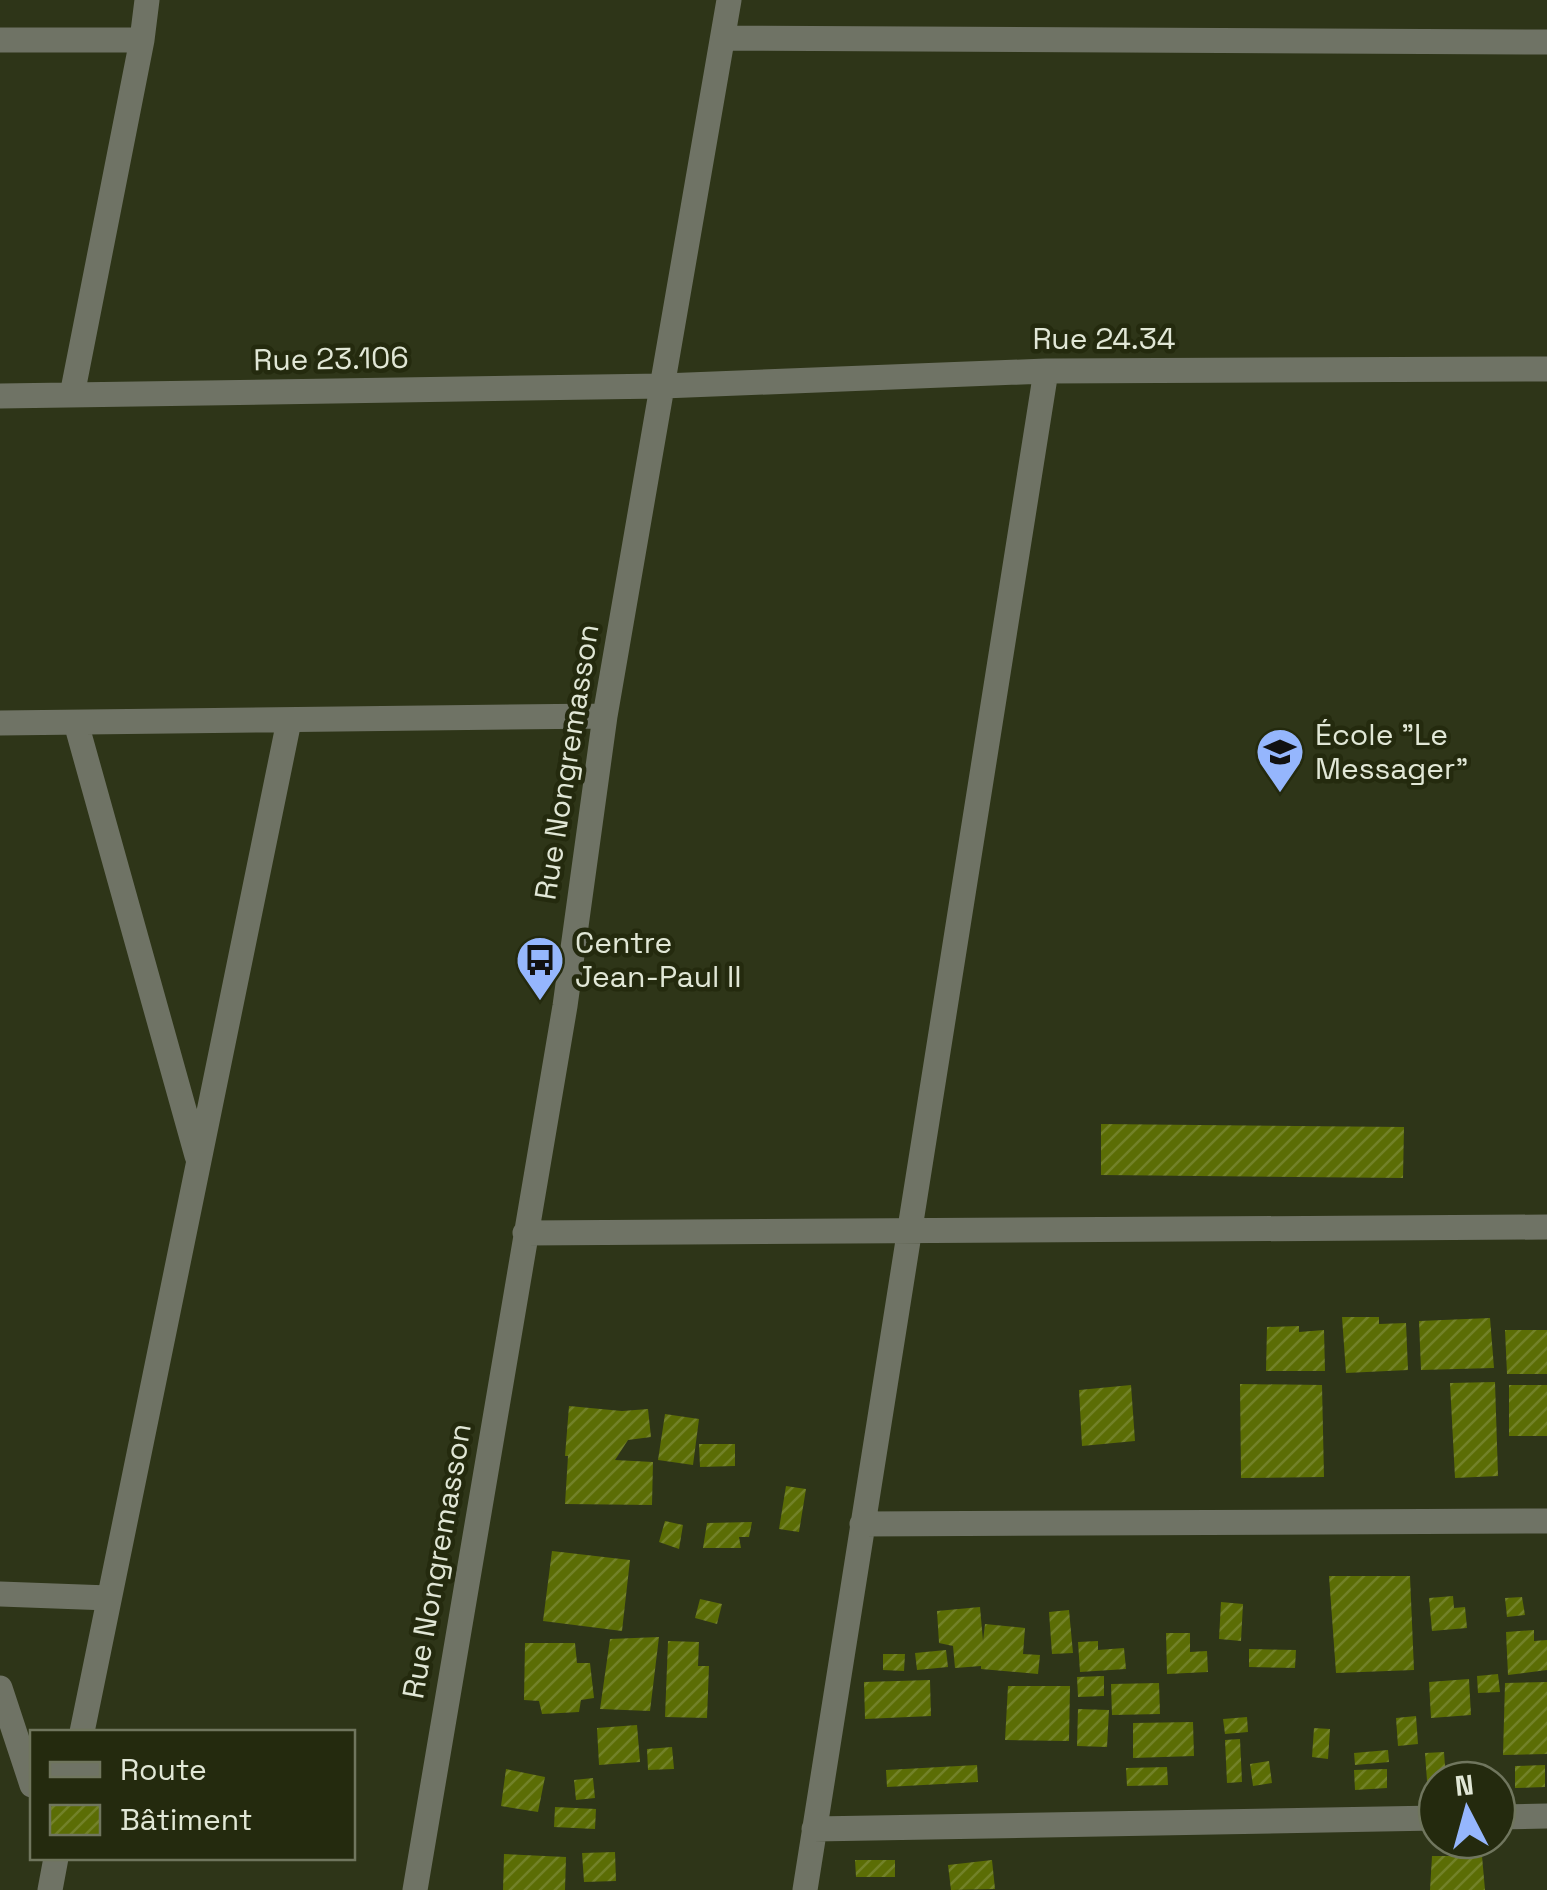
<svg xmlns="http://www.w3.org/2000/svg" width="1547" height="1890" font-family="'Space Grotesk',sans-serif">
  <defs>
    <pattern id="building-hatch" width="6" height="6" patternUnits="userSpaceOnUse" patternTransform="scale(2.5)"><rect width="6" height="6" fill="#5b6d05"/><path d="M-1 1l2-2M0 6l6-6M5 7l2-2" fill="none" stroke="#728229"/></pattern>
  </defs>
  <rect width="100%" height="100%" fill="#2e3518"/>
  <path fill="url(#building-hatch)" d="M1101,1124L1404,1127L1403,1178L1101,1175Z
    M1342,1317H1379V1324L1406,1323L1408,1370L1346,1373Z
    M1490,1318L1494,1368L1421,1370L1419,1321Z
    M1299,1326V1332L1324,1330L1325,1371H1266L1267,1327Z
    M1505,1330H1547V1374H1507Z
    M1495,1382L1498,1476L1455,1478L1450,1383Z
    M1240,1384L1322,1385L1324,1477L1241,1478Z
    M1131,1385L1135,1441L1082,1446L1079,1390Z
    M1509,1385H1547V1436H1509Z
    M569,1406L622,1411L648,1409L651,1437L628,1440L615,1460L653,1462L652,1505L565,1504L568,1456H565Z
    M665,1414L699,1419L693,1465L658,1460Z
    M699,1444H735V1466L700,1467Z
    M786,1486L806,1489L799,1532L779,1529Z
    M665,1521L683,1525L679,1549L659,1542Z
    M752,1522L749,1537H739L741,1548H703L707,1523Z
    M552,1551L630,1560L622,1631L543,1621Z
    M1329,1576H1410L1414,1670L1336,1673Z
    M1453,1596L1454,1608L1465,1607L1467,1628L1432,1631L1429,1598Z
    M1522,1597L1525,1615L1507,1617L1505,1598Z
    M700,1599L722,1604L717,1624L695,1618Z
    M1221,1602L1243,1604L1241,1641L1219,1639Z
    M980,1607L983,1641L985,1624L1025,1628L1023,1654L1040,1655L1038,1674L981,1669V1666L955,1668L953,1646L939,1643L937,1611Z
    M1069,1610L1073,1653L1052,1654L1049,1612Z
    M1534,1630V1641L1547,1640V1670L1508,1675L1506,1632Z
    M1166,1633H1190V1652L1207,1651L1208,1672L1167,1674Z
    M659,1637L650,1711L600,1709L610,1639Z
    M668,1641L699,1642L698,1666H709L707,1718L665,1717Z
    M1098,1641V1650L1124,1648L1126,1669L1080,1672L1078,1642Z
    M525,1643H575L577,1663H590L594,1698L581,1700L579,1712L542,1714L539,1701L524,1700Z
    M1249,1649L1296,1650L1295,1668L1249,1667Z
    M946,1650L948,1667L917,1670L915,1653Z
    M883,1654H905L904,1671L883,1670Z
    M1498,1674L1500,1692L1478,1693L1477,1676Z
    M1104,1676V1696L1078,1697L1077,1677Z
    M1469,1679L1471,1715L1431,1718L1429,1682Z
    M930,1680L931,1716L865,1719L864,1682Z
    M1547,1682V1754L1503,1755L1505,1683Z
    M1159,1683L1160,1714L1112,1715L1111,1684Z
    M1008,1686H1070L1069,1741L1005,1740Z
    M1078,1709L1109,1710L1107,1747L1077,1746Z
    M1416,1716L1418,1744L1398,1746L1396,1718Z
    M1247,1717L1248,1732L1225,1734L1223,1719Z
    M1193,1722L1194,1756L1133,1758V1723Z
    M637,1725L640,1762L599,1765L597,1728Z
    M1314,1728L1330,1729L1328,1759L1312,1757Z
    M1240,1739L1242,1782L1227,1783L1225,1740Z
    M672,1747L674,1769L648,1770L647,1749Z
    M1388,1750L1389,1762L1355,1765L1354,1753Z
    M1444,1752L1446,1780L1427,1781L1425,1753Z
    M1269,1761L1272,1783L1253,1786L1250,1764Z
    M977,1765L978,1782L887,1787L886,1770Z
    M1545,1765V1787L1515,1788V1766Z
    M1167,1767L1168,1785L1127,1786L1126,1768Z
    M506,1769L545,1777L538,1812L501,1806Z
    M1387,1769V1788L1355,1790L1354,1770Z
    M593,1778L595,1798L576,1800L574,1780Z
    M555,1807L596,1809L595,1829L554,1827Z
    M615,1852L616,1881L584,1882L582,1853Z
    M504,1854L566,1857L565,1890H503Z
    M1432,1856H1482L1485,1890H1430Z
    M855,1860H895V1877H856Z
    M992,1860L995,1889L951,1890L948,1865Z"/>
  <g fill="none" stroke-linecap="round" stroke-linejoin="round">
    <path stroke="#6f7365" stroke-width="25" d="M723,38L1547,42
      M0,40H142
      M72,395L142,40L147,0
      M0,396L663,386L1046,371L1547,369
      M0,723L605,716
      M76,723L197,1156
      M525,1233L1547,1227
      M862,1524L1547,1521
      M0,1594L109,1598
      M0,1688L32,1785
      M82,1732L289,721
      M1497,1817L1547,1816
      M814,1829L1437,1818
      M50,1890L56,1858
      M415,1890L565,1006L605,716L729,0
      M805,1890L1046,371"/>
  </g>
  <defs>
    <g id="school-pin" transform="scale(2.5)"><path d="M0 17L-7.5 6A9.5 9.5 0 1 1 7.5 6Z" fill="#95b6fd" stroke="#242a0e"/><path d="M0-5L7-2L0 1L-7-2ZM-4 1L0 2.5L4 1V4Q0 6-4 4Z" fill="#111"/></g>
    <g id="bus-pin" transform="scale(2.5)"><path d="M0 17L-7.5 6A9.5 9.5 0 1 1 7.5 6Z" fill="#95b6fd" stroke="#242a0e"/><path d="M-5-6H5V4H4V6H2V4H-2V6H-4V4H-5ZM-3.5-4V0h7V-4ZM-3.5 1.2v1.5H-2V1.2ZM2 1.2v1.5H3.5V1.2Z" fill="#111"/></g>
  </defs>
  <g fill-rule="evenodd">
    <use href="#school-pin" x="1280" y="752"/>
    <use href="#bus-pin" x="540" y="960"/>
  </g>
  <g text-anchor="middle" stroke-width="9" stroke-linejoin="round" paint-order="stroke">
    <g font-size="30" fill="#e1e7d6" stroke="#242a0e">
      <text x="1104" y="349">Rue 24.34</text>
      <text transform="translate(331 359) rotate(-1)" y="10">Rue 23.106</text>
      <text transform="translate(567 762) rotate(-81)" y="10">Rue Nongremasson</text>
      <text transform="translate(437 1561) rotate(-80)" y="10">Rue Nongremasson</text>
    </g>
    <g font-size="30" fill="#e1e7d6" stroke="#242a0e" text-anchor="start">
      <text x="1315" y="745">École "Le<tspan x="1315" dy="34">Messager"</tspan></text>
      <text x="575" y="953">Centre<tspan x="575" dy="34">Jean-Paul II</tspan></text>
    </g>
  </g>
  <rect x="30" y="1730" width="325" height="130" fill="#242a0e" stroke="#70765e" stroke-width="2.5"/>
  <rect x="50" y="1762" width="50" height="15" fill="#6f7365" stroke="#70765e" stroke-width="2.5"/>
  <text x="120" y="1780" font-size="30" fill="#e1e7d6">Route</text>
  <rect x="50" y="1805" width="50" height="30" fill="url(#building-hatch)" stroke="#70765e" stroke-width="2.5"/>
  <text x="120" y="1830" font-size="30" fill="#e1e7d6">Bâtiment</text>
  <g transform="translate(1467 1810) rotate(354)"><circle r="48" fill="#242a0e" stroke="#70765e" stroke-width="2.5"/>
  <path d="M0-8L18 38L0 25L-18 38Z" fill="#95b6fd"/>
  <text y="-15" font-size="28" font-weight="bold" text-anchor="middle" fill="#e1e7d6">N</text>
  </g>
</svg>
